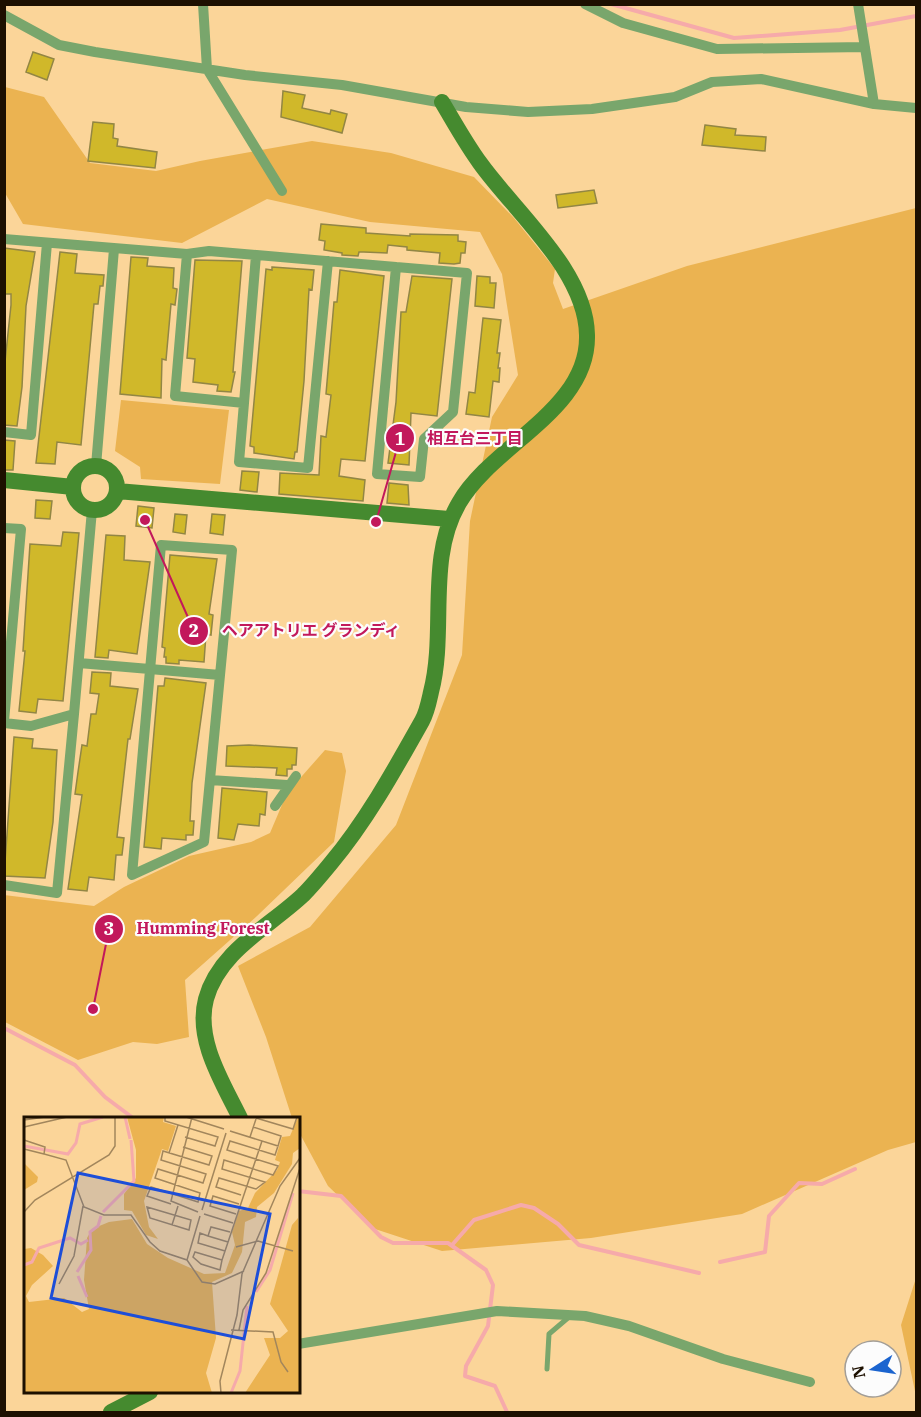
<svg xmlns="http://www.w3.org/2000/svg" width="921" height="1417" font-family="'IBM Plex Serif','Noto Sans JP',serif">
  <rect width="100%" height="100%" fill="#fbd599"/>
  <path fill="#ebb351" d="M5,87L44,97L90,163L156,171L200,161L312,141L391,153L474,177L514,218L555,269L553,283L563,309L687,266L916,208V1142L888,1150L742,1214L591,1238L442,1251L372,1228L328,1186L299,1132L298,1118H292L266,1037L238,966L310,927L396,825L462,655L470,521L492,417L518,375L502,274L480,232L370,222L267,199L182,243L23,224L5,193Z
    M121,400L229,410L220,484L141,479L140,467L115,451Z
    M325,750L342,753L346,771L334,842L257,916L185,980L189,1037L157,1044L133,1042L78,1060L5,1022L4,895L94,906L124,887L189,856L251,842L270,833L287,793Z
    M916,1278V1396L901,1325Z"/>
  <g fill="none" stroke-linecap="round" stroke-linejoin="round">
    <path stroke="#f6aaaa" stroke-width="4" d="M611,4L734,38L840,30L916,16
      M4,1028L75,1065L105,1097L133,1118
      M298,1191L341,1196L381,1237L393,1243H448L486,1270L493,1285L488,1326L466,1366L465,1376L495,1386L507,1412
      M452,1245L474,1220L521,1205L534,1208L558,1224L579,1245L699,1273
      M720,1262L765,1252L769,1216L799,1183L822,1184L855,1169"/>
  </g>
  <path fill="#d0b82a" stroke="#928644" stroke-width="1.5" d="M33,52L54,59L47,80L26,72Z
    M283,91L305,95L302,108L330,114L331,110L347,114L342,133L281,117Z
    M93,122L114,124L113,138L118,139L117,146L157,152L155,168L88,161Z
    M705,125L736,129L735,135L766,137L765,151L702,145Z
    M594,190L597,203L558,208L556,195Z
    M321,224L366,228V233L410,236V234L458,235V241L466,242L465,253H461L460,263L454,264L439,263L440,253L407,250V247L388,245L387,253L364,252H359L358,256L342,255V253L324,250L325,241L319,240Z
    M4,248L35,252L26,306L22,387L17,426L4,425V371L11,305V294H4Z
    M60,252L77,254L75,273L104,275L103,286H100L98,304H94L81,445L57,442L55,464L36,463Z
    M131,257L148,258L147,266L174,268L173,288L177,289L175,305L171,304L166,360L162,359L161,398L120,394Z
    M195,260L242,261L233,372H235L231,392L217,391L218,385L193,382L195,359L187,358Z
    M272,267L314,270L312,290L309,289L304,381L297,452H295L294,459L254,453V447L250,446L266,269L272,270Z
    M340,270L384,276L365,461L341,459L339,476L365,480L363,501L279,494L280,473L319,475L321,436L326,437L331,395L326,394L334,302H337Z
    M412,276L452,279L437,416L411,413L409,465L388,463L396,402L401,312H406Z
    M477,276L490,277V283H496L494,308L475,306Z
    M483,318L501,320L497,353H500L498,368H500L499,382L493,381L489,417L466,414L469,392L475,393Z
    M4,440L15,441L13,470H4Z
    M242,471L259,472L257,492L240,490Z
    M389,483L408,485L409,505L387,503Z
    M36,500L52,501L50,519L35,518Z
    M138,506L154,508L152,528L136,526Z
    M175,514L187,515L185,534L173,532Z
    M212,514L225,515L223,535L210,533Z
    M63,532L79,533L63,701L38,699L36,713L19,711L25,651H23L30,544L61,546Z
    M106,535L125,536L124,560L150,562L137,654L109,650L108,658L95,657Z
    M170,555L217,559L209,614L213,615L211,635L206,634L204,662L179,660V664L166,663V657H164L165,648L162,647Z
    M92,672L111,673L110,686L138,689L130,739H128L117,837L124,838L122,855H116L114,880L89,877L87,891L68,889L82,795L75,794L78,772L82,745L87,746L91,714H96L99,694L90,693Z
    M165,678L206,683L192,783L190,821H194L193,835H186V840L162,838L161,849L144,847L158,686H164Z
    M14,737L33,739L32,748L57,750L53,822L45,878L4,876Z
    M249,745L297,748L296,765H292V769H287V776L276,775L277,768L226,766L227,746Z
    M222,788L267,792L265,815L260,814L259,826L238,824L234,840L218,838Z"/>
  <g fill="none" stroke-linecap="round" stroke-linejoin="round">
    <path stroke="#79a66c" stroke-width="5" d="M547,1369L549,1334L569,1317"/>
    <path stroke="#79a66c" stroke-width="10" d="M203,4L207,69L282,191
      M585,4L623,23L717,49L865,47
      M858,4L874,104
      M4,15L59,45L95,52L245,75L342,85L466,107L528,112L592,109L675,97L712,82L761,79L874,104L916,108
      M4,239L187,254L209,251L396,267
      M187,254L175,396L244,403L239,462L308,468L328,261
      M396,267L467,273L453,412L424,439L420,477L377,474Z
      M244,403L256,255
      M4,432L31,435L47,243
      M96,466L114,249
      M4,528L21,529L4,721
      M161,545L232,550L204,842L132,875Z
      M79,663L220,675
      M4,723L31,726L74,714L92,510
      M210,780L287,785
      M275,806L296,776
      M4,885L57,893L74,714
      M298,1344L497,1311L585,1316L629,1326L723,1359L810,1382"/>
    <path stroke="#458a2f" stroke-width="16" d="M73 488a22 22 0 1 1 44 0a22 22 0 1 1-44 0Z
      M4,480L73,487
      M117,491L449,519
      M240,1118C223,1083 195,1040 206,999C219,951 269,927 303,895C313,885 322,874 331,863C367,820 395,769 422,721C427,712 429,701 431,692C447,631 426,559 459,503C493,444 589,410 587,335C586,271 515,212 480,163C466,144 454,122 442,102
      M111,1412L150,1392"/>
  </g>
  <g transform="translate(24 1117)">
    <rect width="276" height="276" fill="#fbd599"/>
    <path d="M103,0H140L139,5L152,9L144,34L138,32L120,84L125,110L134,122L122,118L108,94L100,93V77L112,61V33ZM274,0H276V31L269,36L268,47L250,76L233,90L232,100L221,105L218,135L208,156L188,165L192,221L182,256L188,276H0V132L7,131L19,138L29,149L8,168L2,179L5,185L40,181L58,195L65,192L60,163L63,121L68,112L85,105L108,102L123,127L144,141L180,157L201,156L211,128L208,115L215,94L224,91L231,76L253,53L256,45L251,43L258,20L266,19ZM0,46L14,60L13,65L0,73ZM274,101L276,276H221L246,238L240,221H256L264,214L246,187L268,108Z" fill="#ebb351"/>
    <path fill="none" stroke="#f6aaaa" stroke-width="3" d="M101,0L106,22M0,29L44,37L52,26L56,7L79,0M79,95L110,64L107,23M0,148L8,145L15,131L46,121L57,127L64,123M53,155L67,133L66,115L74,109L77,99M54,159L63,180M232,175L246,153L269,76M207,276L216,254L223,189"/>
    <path fill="none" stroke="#a2865c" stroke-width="1.5" d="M141,0V4L194,20L191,29L161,20M162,0L200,12M168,0L147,84L174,95M232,1L269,12L273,0M0,3L21,0M0,10L43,0M206,14L254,29L257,19L229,10M226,20L232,2M0,23L21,30L20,37L42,43L60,90L80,98H107L126,125L136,134L163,143L178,165L191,167L220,154M0,32L20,37M145,36L154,8M217,78L192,70L195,61L232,72L241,65L198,52L200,43L249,58L254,49L203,33L206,24L251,38L254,29M147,87L123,79L127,70L174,85L176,76L131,61L134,52L179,66L182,57L137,43L139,34L185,48L188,39L159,30M123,90L167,103L165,113L126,101ZM178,93L202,16M0,95L11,83L85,38L91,29V0M180,97L209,106M212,97L186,89L189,79L215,87M148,108L154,89M184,119L204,125M212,130L234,124L269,134M201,134L174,126L176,116L184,119L187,110L206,115M171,135L198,143L196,153L177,147L169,140ZM163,143L176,99M198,143L238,24M35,167L50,139L59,89M207,213L249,215L257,245L264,255M215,213L219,193L242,156L276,51M197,276L196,264L213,198L218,157L256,69L276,41"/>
    <path fill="#1d4ed8" fill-opacity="0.15" stroke="#1d4ed8" stroke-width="3" d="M54,56L246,97L220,222L27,181Z"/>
    <rect width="276" height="276" fill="none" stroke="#1d1000" stroke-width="3"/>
  </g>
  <path fill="none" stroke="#c2185b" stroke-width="2" d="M376 522L400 438M145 520L194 631M93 1009L109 929"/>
  <g fill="#c2185b" stroke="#fcfcfc" stroke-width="2">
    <circle cx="376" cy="522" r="6"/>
    <circle cx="145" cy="520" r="6"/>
    <circle cx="93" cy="1009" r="6"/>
    <circle cx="400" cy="438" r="15"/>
    <circle cx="194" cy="631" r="15"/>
    <circle cx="109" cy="929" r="15"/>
  </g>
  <g font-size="18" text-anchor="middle" font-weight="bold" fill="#fff">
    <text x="400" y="445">1</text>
    <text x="194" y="637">2</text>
    <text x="109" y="935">3</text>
  </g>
  <g font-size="16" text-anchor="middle" font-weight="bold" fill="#c2185b" stroke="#fcfcfc" stroke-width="4.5" stroke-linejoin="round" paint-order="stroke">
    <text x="475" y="444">相互台三丁目</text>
    <text x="311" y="636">ヘアアトリエ グランディ</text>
    <text x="203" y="934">Humming Forest</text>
  </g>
  <rect width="921" height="1417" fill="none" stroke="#1d1000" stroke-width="12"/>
  <g transform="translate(873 1369) rotate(258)"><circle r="28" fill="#fcfcfc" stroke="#a39e97" stroke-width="1.5"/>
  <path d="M0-4.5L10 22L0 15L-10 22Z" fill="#1b64cf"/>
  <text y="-9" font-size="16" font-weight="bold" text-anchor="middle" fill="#1d1000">N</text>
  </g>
</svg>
